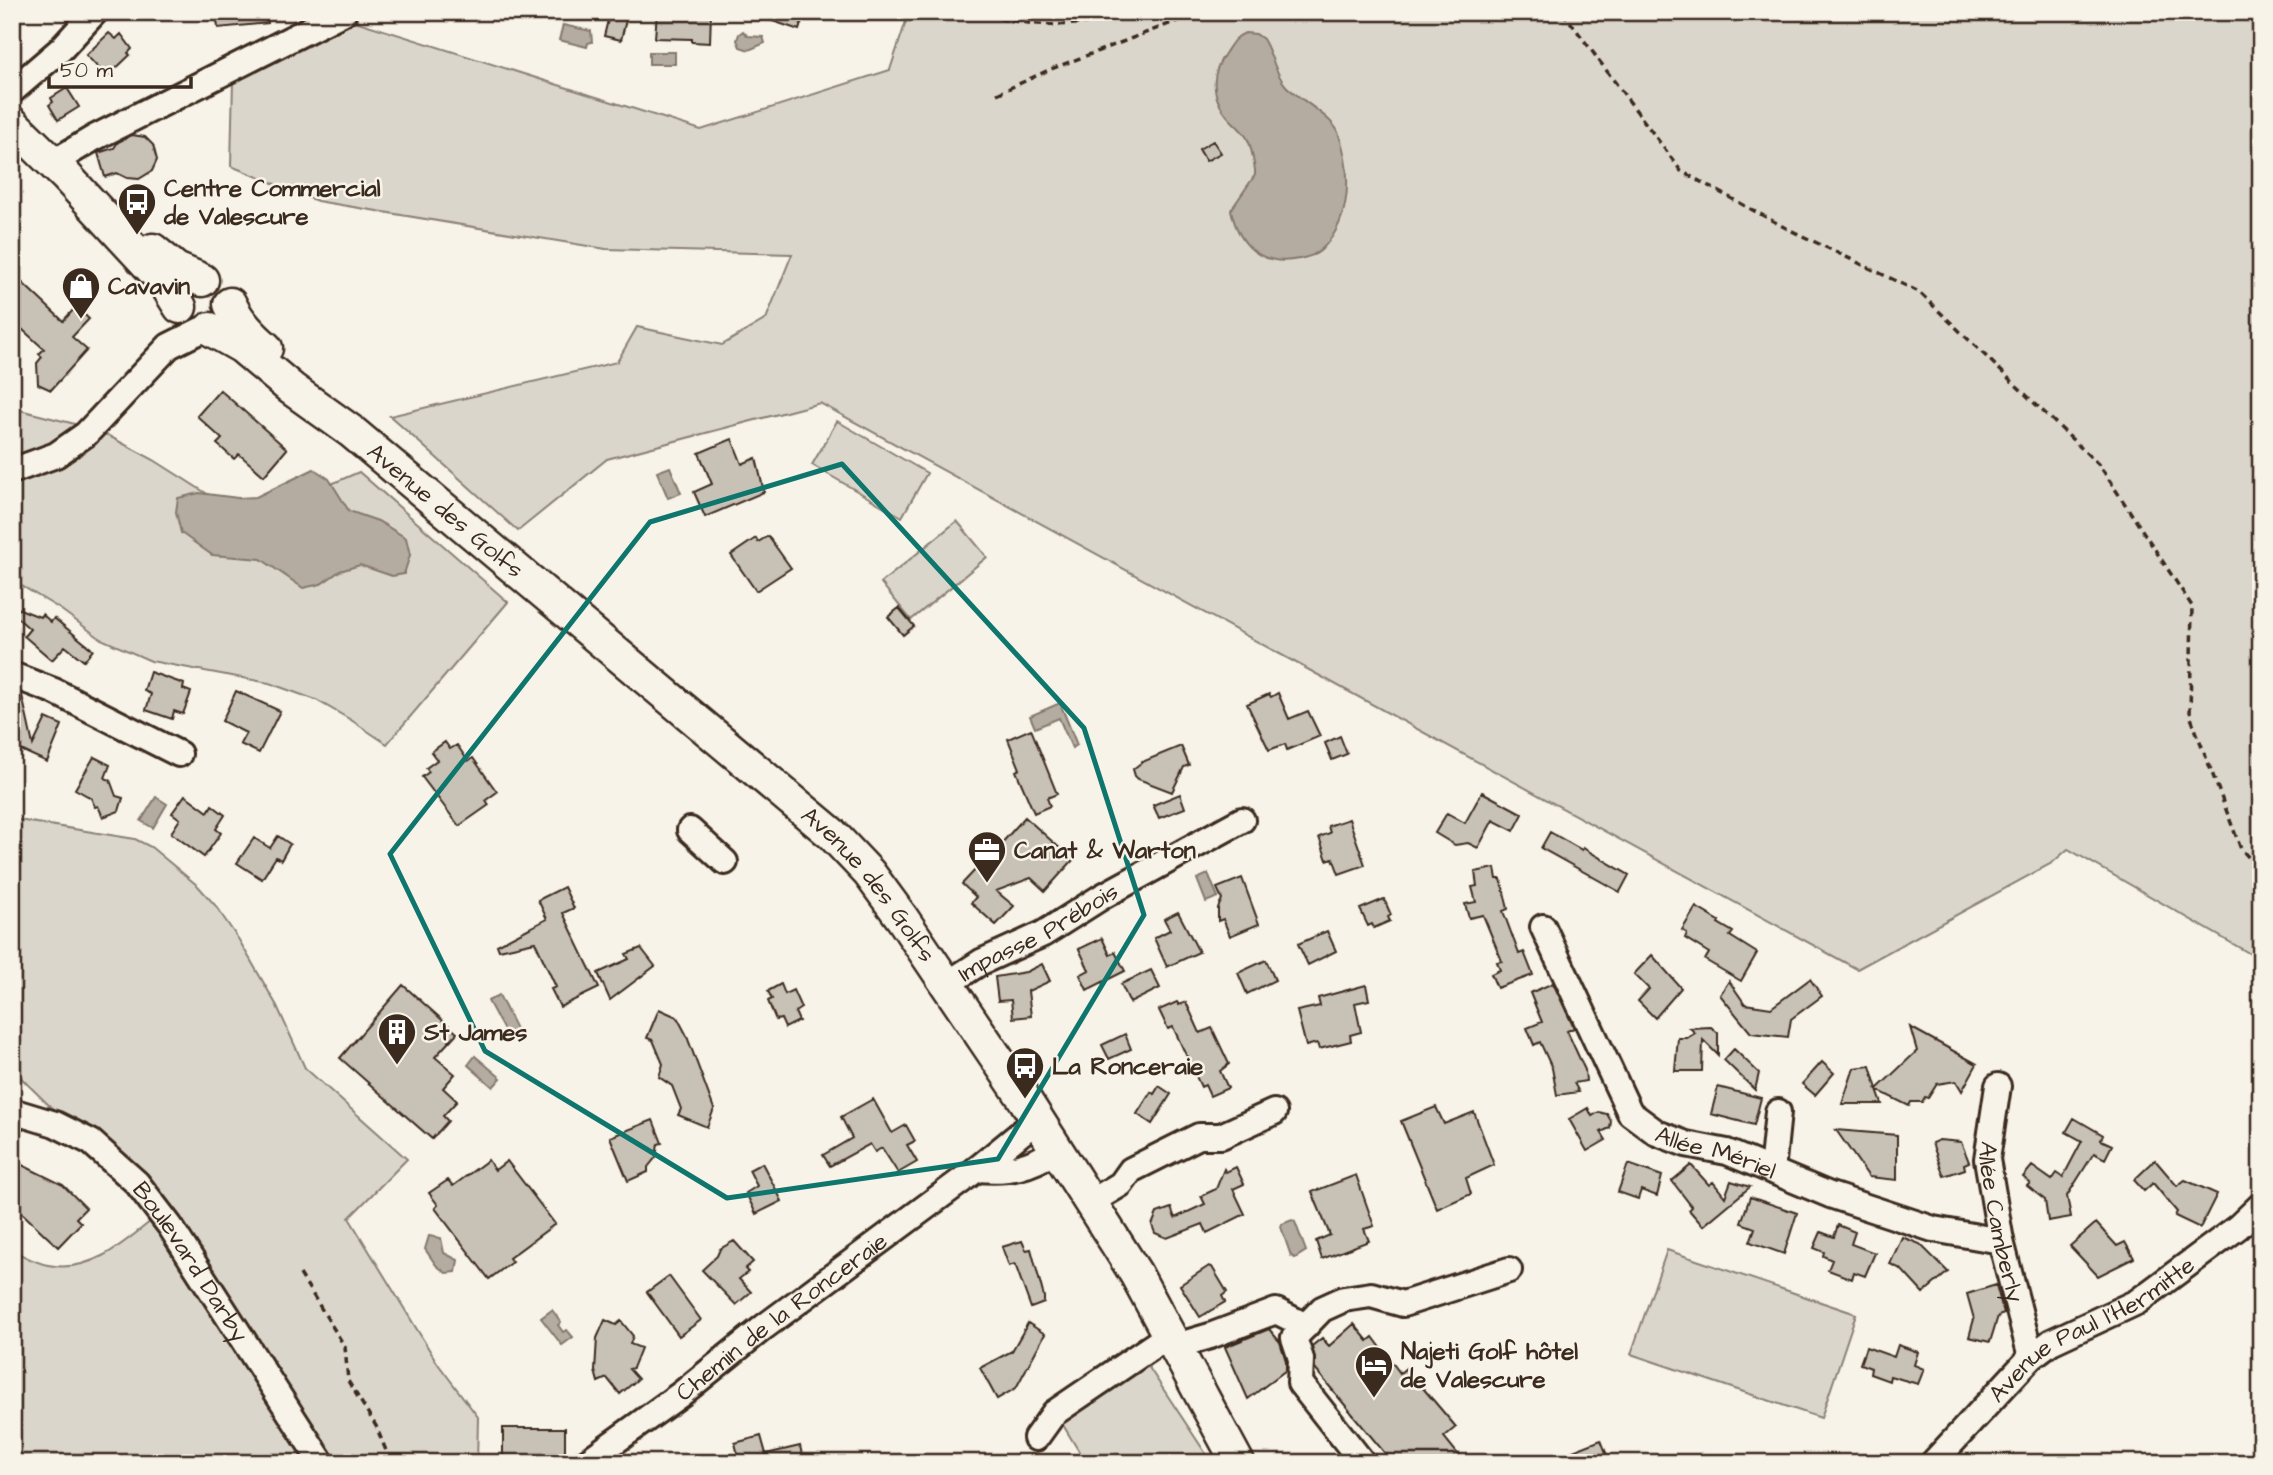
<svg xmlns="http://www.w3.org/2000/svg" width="2273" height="1475" font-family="'Architects Daughter',sans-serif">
  <rect width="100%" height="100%" fill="#f7f3e8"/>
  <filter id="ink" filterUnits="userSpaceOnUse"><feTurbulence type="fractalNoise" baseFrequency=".0143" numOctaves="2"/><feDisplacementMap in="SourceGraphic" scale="14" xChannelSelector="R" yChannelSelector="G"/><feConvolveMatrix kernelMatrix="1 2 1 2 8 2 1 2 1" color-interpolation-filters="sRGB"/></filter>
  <g filter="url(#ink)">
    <path fill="#dbd6cb" stroke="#8b8074" stroke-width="2" d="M909,12H2261V960L2068,849L2052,863L1857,969L820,403L607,459L518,531L390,416L617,362L637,327L722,345L766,319L792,254L606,249L317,201L231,166L233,80L352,20L701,130L890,70Z
      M12,408L71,423L107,435L154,460L228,507L276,508L359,472L508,602L387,744L351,720L316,700L269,683L151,661L101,639L60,609L12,580Z
      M837,421L927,473L902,517L812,465Z
      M957,521L987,557L911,620L881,583Z
      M12,819L135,839L151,847L198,886L215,905L239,940L277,1006L305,1068L407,1159L349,1218L438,1364L478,1417L477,1463H12V1250C24,1256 36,1263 48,1265C96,1275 133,1234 168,1207L64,1120L12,1069Z
      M1667,1250L1856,1314L1821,1418L1631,1354Z
      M1146,1363L1212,1463H1086L1060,1420Z"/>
    <path fill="#b4aca0" stroke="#84786c" stroke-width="2" d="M563,25L591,31L592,42L588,43L587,47L559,40Z
      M743,31L748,36L763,37L765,43L749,50L740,47L737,40L739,34Z
      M1245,33L1256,34L1263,39C1272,53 1275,74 1286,86C1299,99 1332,117 1338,132C1352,170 1352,218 1323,248C1317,255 1308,257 1299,259C1261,267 1239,246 1231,210L1255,175V170C1253,159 1252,147 1247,138C1241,128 1231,122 1225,113C1210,93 1212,71 1226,52C1232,43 1235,37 1245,33Z
      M649,52H675V64H649Z
      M670,467L681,493L668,498L657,472Z
      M314,469L329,479L349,511L378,521L406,538L410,555L404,574L392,576L360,565L340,571L321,584L303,588L261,559L212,555L181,533L176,512L178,498L199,493L238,498L256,497Z
      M1060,703L1077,745L1072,748L1059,718L1035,728L1030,716Z
      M156,797L167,804L153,828L141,821Z
      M1208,874L1218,897L1206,902L1197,879Z
      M499,995L518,1033L508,1038L488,1001Z
      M475,1056L501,1078L493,1087L468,1065Z
      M1292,1220L1295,1222L1306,1251L1295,1258L1291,1256L1281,1227L1282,1224Z
      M429,1236L441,1238L444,1253L458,1260L456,1272L446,1273L436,1265L425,1249Z
      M552,1310L561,1322L558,1325L563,1332L567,1330L573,1337L562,1345L541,1318Z"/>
    <path fill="#c8c1b6" stroke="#3b2a1e" stroke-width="2" d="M216,12H267L268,23L218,28Z
      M610,12H628L621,40L604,36Z
      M657,12H711L710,43L692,42V39L655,38Z
      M755,12H805L799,30L755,15Z
      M109,33L116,39L121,34L132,49L128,53L130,55L107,77L86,55Z
      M67,88L79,107L58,120L49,105L53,102L51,98Z
      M132,135L145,137L153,145L157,160L152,171L139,179L127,178L117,173L105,177L98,153L114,148L118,142Z
      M1213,141L1221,153L1206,161L1199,149Z
      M12,273L63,321L76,307L89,319L72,337L87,350L51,390L38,384L37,363L42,357L39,354L44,349L12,320Z
      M220,390L287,449L264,476L239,454L234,459L217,444L222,439L197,416Z
      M732,439L742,464L756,458L764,492L705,517L694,492L712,484L699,453Z
      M768,536L791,568L756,591L731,555L756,538L758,542Z
      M12,606L40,617L42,614L51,622L54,618L93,650L84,661L65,646L52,660L24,636L30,629L12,613Z
      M899,608L914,626L903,635L888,617Z
      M150,672L184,684L183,689L191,692L183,714L174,711L172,719L146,710L151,694L144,691Z
      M12,691L22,695L33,745L46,718L62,725L47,762L12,746Z
      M236,691L280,711L259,753L240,744L246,733L222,721Z
      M1278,693L1289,719L1308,711L1320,736L1287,750L1285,744L1269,750L1247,704L1269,694L1271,697Z
      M1031,729L1057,794L1047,798L1050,806L1034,813L1016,771L1020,769L1008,739Z
      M1340,736L1347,754L1332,760L1325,743Z
      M445,742L450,749L457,745L468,761L473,758L497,792L486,800L489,805L459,826L422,777L429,772L426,768L437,760L431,752Z
      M1181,746L1189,765L1184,767L1172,792L1138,779L1135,776L1133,769L1142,762Z
      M94,757L110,765L105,778L110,780L116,796L123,798L119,811L103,817L98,806L95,807L91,798L75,789Z
      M1482,792L1523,814L1514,831L1493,820L1478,848L1468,843L1455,845L1435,833L1447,813L1465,823Z
      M1180,794L1185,808L1159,818L1153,805Z
      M185,795L208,812L212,805L225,815L216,829L221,833L204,857L171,833L180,819L172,813Z
      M1025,817L1073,860L1045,891L1031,878L996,891L1014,906L996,925L971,903L976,897L962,884L979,866L974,861L993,839L1000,845Z
      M1349,819L1365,865L1339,874L1333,858L1327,860L1319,837L1330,833L1328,826Z
      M1550,832L1582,850L1583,848L1629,875L1620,892L1541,848Z
      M278,836L290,844L281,860L276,857L262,879L237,863L254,838L270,848Z
      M1495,868L1497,879H1501L1508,909L1503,911L1519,954L1524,952L1533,975L1497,988L1491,974L1500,970L1497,962L1502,961L1483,915L1469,918L1465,904L1476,902L1472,887L1477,886L1475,872Z
      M1242,878L1259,924L1230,936L1223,919L1218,921V908L1222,899L1217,888Z
      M564,887L574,908L563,913L599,988L560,1007L551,989L556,987L535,942L499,950L497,945L547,919L538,900Z
      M1384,899L1391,915L1388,917L1390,921L1374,928L1372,924L1368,926L1360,909Z
      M1696,907L1719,921L1718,923L1733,932L1730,936L1757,953L1741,981L1705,960L1709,953L1685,938L1687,933L1682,930Z
      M1178,912L1199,952L1167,967L1154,938L1170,930L1164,919Z
      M1327,931L1336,951L1308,965L1298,944Z
      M1102,938L1110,955L1115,952L1125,971L1087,990L1080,975L1089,970L1079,949Z
      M641,948L655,966L610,1000L598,973L629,959L626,954Z
      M1652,955L1681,988L1655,1018L1638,1001L1649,989L1634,974Z
      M1266,960L1275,980L1247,994L1238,973Z
      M1042,964L1050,981L1028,991L1031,1016L1013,1018L1011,1000L998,1001L995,977L1026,972Z
      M1151,970L1160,988L1130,1003L1121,984Z
      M1810,979L1822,996L1791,1019L1788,1037L1751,1033L1720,995L1729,981L1745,1004L1771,1008Z
      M1553,983L1574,1028L1567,1031L1585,1070L1586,1081L1574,1083L1579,1092L1557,1095L1552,1068L1540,1042L1534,1045L1527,1028L1542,1022L1530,993Z
      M781,984L785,994L793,990L801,1008L795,1012L799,1021L785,1028L781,1019L776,1020L768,1001L772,999L768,991Z
      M403,985L457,1033L435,1057L455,1074L443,1088L457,1101L443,1116L448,1121L432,1139L340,1058Z
      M1366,985L1369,1000L1355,1003L1361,1032L1350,1035L1351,1041L1319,1049L1317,1043L1306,1046L1297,1011L1320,1006L1318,998Z
      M1177,1002L1179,1005L1186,1002L1200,1033L1212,1028L1229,1064L1220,1071L1228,1088L1210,1096L1205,1085L1201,1087L1173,1027L1168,1029L1159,1010Z
      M659,1009L677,1017L686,1034L714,1109L707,1127L678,1115L681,1109L672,1086L659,1077L663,1064L653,1040L647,1038Z
      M1711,1027L1718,1033V1055L1703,1040L1702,1071H1675L1678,1038H1687L1695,1033L1690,1028Z
      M1910,1027L1977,1064L1962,1091L1956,1081L1937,1084L1928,1098L1925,1097L1922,1102H1911L1909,1106L1877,1090L1882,1104H1842L1854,1068L1870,1066L1877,1089L1917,1051Z
      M1125,1034L1131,1049L1109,1059L1102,1045Z
      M1734,1049L1759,1073L1755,1090L1724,1060Z
      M1822,1062L1834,1073L1815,1095L1802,1084Z
      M1159,1086L1171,1094L1152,1124L1137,1114L1151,1092L1154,1094Z
      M1718,1087L1761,1098L1754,1125L1711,1114Z
      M873,1099L892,1133L906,1125L915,1141L907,1145L917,1162L898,1173L882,1148L875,1152L870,1144L830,1166L823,1155L852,1138L841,1117Z
      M1436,1107L1444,1124L1474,1112L1494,1165L1466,1178L1471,1194L1437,1209L1401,1121Z
      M1588,1108L1592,1116L1599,1112L1607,1114L1611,1121L1610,1128L1601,1132L1606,1140L1587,1151L1569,1119Z
      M2074,1118L2103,1135L2101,1140L2112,1145L2105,1159L2094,1153L2067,1196L2071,1217L2048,1221L2045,1200L2027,1186L2030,1183L2023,1177L2032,1166L2052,1180L2057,1173L2063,1177L2082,1141L2066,1132Z
      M653,1120L662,1143L658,1144L656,1157L648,1167V1172L628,1181L610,1137Z
      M1836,1130L1897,1135V1180L1869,1177Z
      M1939,1140L1961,1142L1969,1162L1964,1164L1965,1169L1944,1176L1932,1143Z
      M12,1160L63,1185L86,1208L76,1218L81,1223L58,1247L23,1214L12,1207Z
      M488,1160L495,1170L507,1161L555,1224L509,1258L512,1262L489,1279L435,1208L438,1205L429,1193L448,1180L453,1186Z
      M2155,1160L2177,1186L2185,1180L2217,1194L2200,1228L2175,1216L2177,1212L2153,1183L2144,1191L2134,1180Z
      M762,1163L782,1201L756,1214L746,1193L757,1186L749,1170Z
      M1628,1164L1662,1176L1657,1196L1641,1190L1638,1199L1618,1192Z
      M1691,1165L1709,1185L1713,1182L1725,1197L1731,1181L1750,1187L1703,1226L1689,1210L1692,1207L1672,1181Z
      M1236,1167L1244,1184L1233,1189L1245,1214L1207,1233L1203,1224L1167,1238L1155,1233L1152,1225L1157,1213L1171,1208L1175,1218L1205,1204L1201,1196L1216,1189L1224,1169L1226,1172Z
      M1356,1175L1374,1226L1364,1229L1369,1241L1322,1259L1316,1241L1330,1235L1312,1192Z
      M1750,1197L1797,1213L1784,1254L1750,1242L1755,1228L1741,1223Z
      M2096,1223L2117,1246L2125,1242L2134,1258L2098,1276L2070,1246Z
      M1838,1225L1855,1232L1851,1244L1875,1253L1865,1276L1854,1272L1852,1279L1828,1270L1832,1260L1823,1256L1824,1252L1814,1248L1821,1232L1834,1237Z
      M1902,1237L1920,1244L1948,1272L1923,1293L1901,1269L1890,1264Z
      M734,1241L753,1262L745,1269L748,1272L739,1279L751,1292L736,1305L702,1270L717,1256L720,1249Z
      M1022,1241L1026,1250L1031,1249L1044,1297V1303L1031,1308L1015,1264L1009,1266L1002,1247Z
      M1209,1266L1212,1267L1227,1292L1222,1296L1225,1302L1200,1317L1180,1285Z
      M669,1276L701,1320L679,1336L647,1292Z
      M1996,1285L2004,1314L1998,1316L1990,1342L1969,1337L1974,1319L1967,1294Z
      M605,1320L616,1325L621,1321L633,1336L630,1344L641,1348L633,1368L629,1369L638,1379L620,1394L607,1378L598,1382L595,1371L597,1338Z
      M1028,1323L1045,1334L1016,1388L997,1399L980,1368L1012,1351Z
      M1354,1324L1368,1341L1373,1337L1400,1373L1406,1368L1456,1427L1444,1437L1465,1463H1393L1315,1369L1312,1346L1322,1338L1329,1346Z
      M1269,1329L1280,1342L1286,1361V1370L1248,1399L1225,1347Z
      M1898,1345L1918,1352L1914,1365L1924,1369L1918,1384L1890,1376L1889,1381L1870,1374L1871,1368L1860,1364L1866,1347L1894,1357Z
      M503,1428H565V1458L503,1457Z
      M761,1436L766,1454L800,1446L804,1463H740L735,1443Z
      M1601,1440L1610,1463H1545V1462Z"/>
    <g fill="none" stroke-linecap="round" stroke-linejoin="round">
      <g stroke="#3b2a1e" stroke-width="30">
        <g id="minor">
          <path d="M12,91L61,49L95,12"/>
          <path d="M52,163L94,138L344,12"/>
          <path d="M12,471L56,455L86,434L169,346L201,330"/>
          <path d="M12,675L54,691L179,754"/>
          <path d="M690,830L725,862"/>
          <path id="s1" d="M1543,927L1630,1113L1657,1133L1686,1144L1727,1152L1830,1195L1933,1229L2001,1241"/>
          <path id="s2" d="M947,984L981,962L1043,934L1103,896L1242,820"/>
          <path id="s3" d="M1998,1086L1987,1159L2001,1241L2031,1357"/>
          <path id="s4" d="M12,1111L55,1124L91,1142L137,1183L170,1226L322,1463"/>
          <path d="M977,1169C1011,1172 1029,1167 1057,1150"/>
          <path d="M1772,1171L1778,1112"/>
          <path d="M1091,1202L1121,1184L1131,1170L1199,1136H1221L1274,1112"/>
          <path d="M1176,1346L1210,1336L1276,1311L1306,1326"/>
          <path d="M1036,1438L1054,1413L1169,1335"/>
          <path id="s5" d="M585,1463L681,1394L764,1327L977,1169L1037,1120"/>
          <path d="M1363,1463L1300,1383L1301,1359L1294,1338L1322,1309L1344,1299L1371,1295L1403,1304L1509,1270"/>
          <path id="s6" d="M1933,1463L2031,1357L2051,1342L2137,1302L2238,1227L2261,1205"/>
        </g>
      </g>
      <g stroke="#3b2a1e" stroke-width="37">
        <g id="major">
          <path d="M12,123L65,175L165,283L180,307"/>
          <path d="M153,250L176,269L202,280"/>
          <path d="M230,304C238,322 251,335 266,348"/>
          <path id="s7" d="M210,329L242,347L292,389L352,432L832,834L869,873L902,918L1025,1100L1136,1274L1238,1463"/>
        </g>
      </g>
      <path stroke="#3b2a1e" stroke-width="3.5" stroke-dasharray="7 5" stroke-linecap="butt" d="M964,12C1022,23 1068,34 1127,12
        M1255,12C1281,19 1305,20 1330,12
        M1563,12L1681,171L1784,227L1919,292L2100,466L2192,606L2190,715L2241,849L2261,871
        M997,94L1051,69L1201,12
        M300,1274L345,1347L348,1381L376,1426L391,1463"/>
      <use href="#minor" stroke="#f7f3e8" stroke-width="24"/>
      <use href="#major" stroke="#f7f3e8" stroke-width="32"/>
    </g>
  </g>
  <path fill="none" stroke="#0f766e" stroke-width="5" stroke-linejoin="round" d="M842,464L1084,728L1144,915L998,1159L727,1198L485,1051L390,854L650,522Z"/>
  <defs>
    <g id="bus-pin" transform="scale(2.0125)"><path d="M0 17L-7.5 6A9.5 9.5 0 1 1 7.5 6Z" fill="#3b2a1e" stroke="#f7f3e8"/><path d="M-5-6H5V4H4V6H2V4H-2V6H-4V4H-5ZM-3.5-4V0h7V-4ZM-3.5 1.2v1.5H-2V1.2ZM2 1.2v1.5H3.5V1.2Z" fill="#fff"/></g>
    <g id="shop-pin" transform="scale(2.0125)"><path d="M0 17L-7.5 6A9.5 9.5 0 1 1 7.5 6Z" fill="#3b2a1e" stroke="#f7f3e8"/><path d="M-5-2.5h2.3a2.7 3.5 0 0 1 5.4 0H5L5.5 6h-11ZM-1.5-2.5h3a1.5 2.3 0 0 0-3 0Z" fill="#fff"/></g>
    <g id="office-pin" transform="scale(2.0125)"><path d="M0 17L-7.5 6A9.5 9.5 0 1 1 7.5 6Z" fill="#3b2a1e" stroke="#f7f3e8"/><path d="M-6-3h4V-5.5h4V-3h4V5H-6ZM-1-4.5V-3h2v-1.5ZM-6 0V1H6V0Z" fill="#fff"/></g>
    <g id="building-pin" transform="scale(2.0125)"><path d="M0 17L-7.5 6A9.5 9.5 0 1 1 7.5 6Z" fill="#3b2a1e" stroke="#f7f3e8"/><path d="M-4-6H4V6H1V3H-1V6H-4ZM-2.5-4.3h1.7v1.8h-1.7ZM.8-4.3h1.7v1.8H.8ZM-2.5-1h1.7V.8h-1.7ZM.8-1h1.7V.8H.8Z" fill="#fff"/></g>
    <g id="hotel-pin" transform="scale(2.0125)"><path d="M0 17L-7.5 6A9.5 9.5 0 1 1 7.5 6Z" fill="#3b2a1e" stroke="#f7f3e8"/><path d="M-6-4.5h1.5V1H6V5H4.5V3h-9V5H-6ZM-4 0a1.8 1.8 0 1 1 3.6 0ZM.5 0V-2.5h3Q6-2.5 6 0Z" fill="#fff"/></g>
  </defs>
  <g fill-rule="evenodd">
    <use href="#bus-pin" x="137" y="202"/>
    <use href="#shop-pin" x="81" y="286"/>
    <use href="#office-pin" x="987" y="850"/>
    <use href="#building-pin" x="397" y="1032"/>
    <use href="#bus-pin" x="1025" y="1066"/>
    <use href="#hotel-pin" x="1374" y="1365"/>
  </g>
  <g text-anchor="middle" stroke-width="5" stroke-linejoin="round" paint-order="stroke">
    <g font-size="24" font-weight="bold" fill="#3b2a1e" stroke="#f7f3e8" text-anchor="start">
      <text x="164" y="196">Centre Commercial<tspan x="164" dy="28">de Valescure</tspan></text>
      <text x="108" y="294">Cavavin</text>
      <text x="1014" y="858">Canat &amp; Warton</text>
      <text x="424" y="1040">St James</text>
      <text x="1052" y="1074">La Ronceraie</text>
      <text x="1401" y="1359">Najeti Golf hôtel<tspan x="1401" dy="28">de Valescure</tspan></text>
    </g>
    <g font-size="24" fill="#3b2a1e" stroke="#f7f3e8">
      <text dy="8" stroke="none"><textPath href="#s7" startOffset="298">Avenue des Golfs</textPath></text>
      <text dy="8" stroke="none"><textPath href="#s7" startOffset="864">Avenue des Golfs</textPath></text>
      <text dy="8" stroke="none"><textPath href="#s2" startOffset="105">Impasse Prébois</textPath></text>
      <text dy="8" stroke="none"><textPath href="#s1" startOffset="301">Allée Mériel</textPath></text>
      <text dy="8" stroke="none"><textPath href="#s3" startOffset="138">Allée Camberly</textPath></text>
      <text dy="8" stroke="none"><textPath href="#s4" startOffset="242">Boulevard Darby</textPath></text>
      <text dy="8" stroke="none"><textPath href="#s5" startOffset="245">Chemin de la Ronceraie</textPath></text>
      <text dy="8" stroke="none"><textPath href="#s6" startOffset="210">Avenue Paul l'Hermitte</textPath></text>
    </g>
  </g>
  <rect width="2273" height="1475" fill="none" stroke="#f7f3e8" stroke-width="42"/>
  <rect x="21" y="21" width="2231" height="1433" fill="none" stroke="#3b2a1e" stroke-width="2.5" filter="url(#ink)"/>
  <path d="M49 77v10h142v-10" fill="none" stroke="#3b2a1e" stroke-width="3.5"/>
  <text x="60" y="77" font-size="21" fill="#3b2a1e" stroke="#f7f3e8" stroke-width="5" paint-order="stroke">50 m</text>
</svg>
